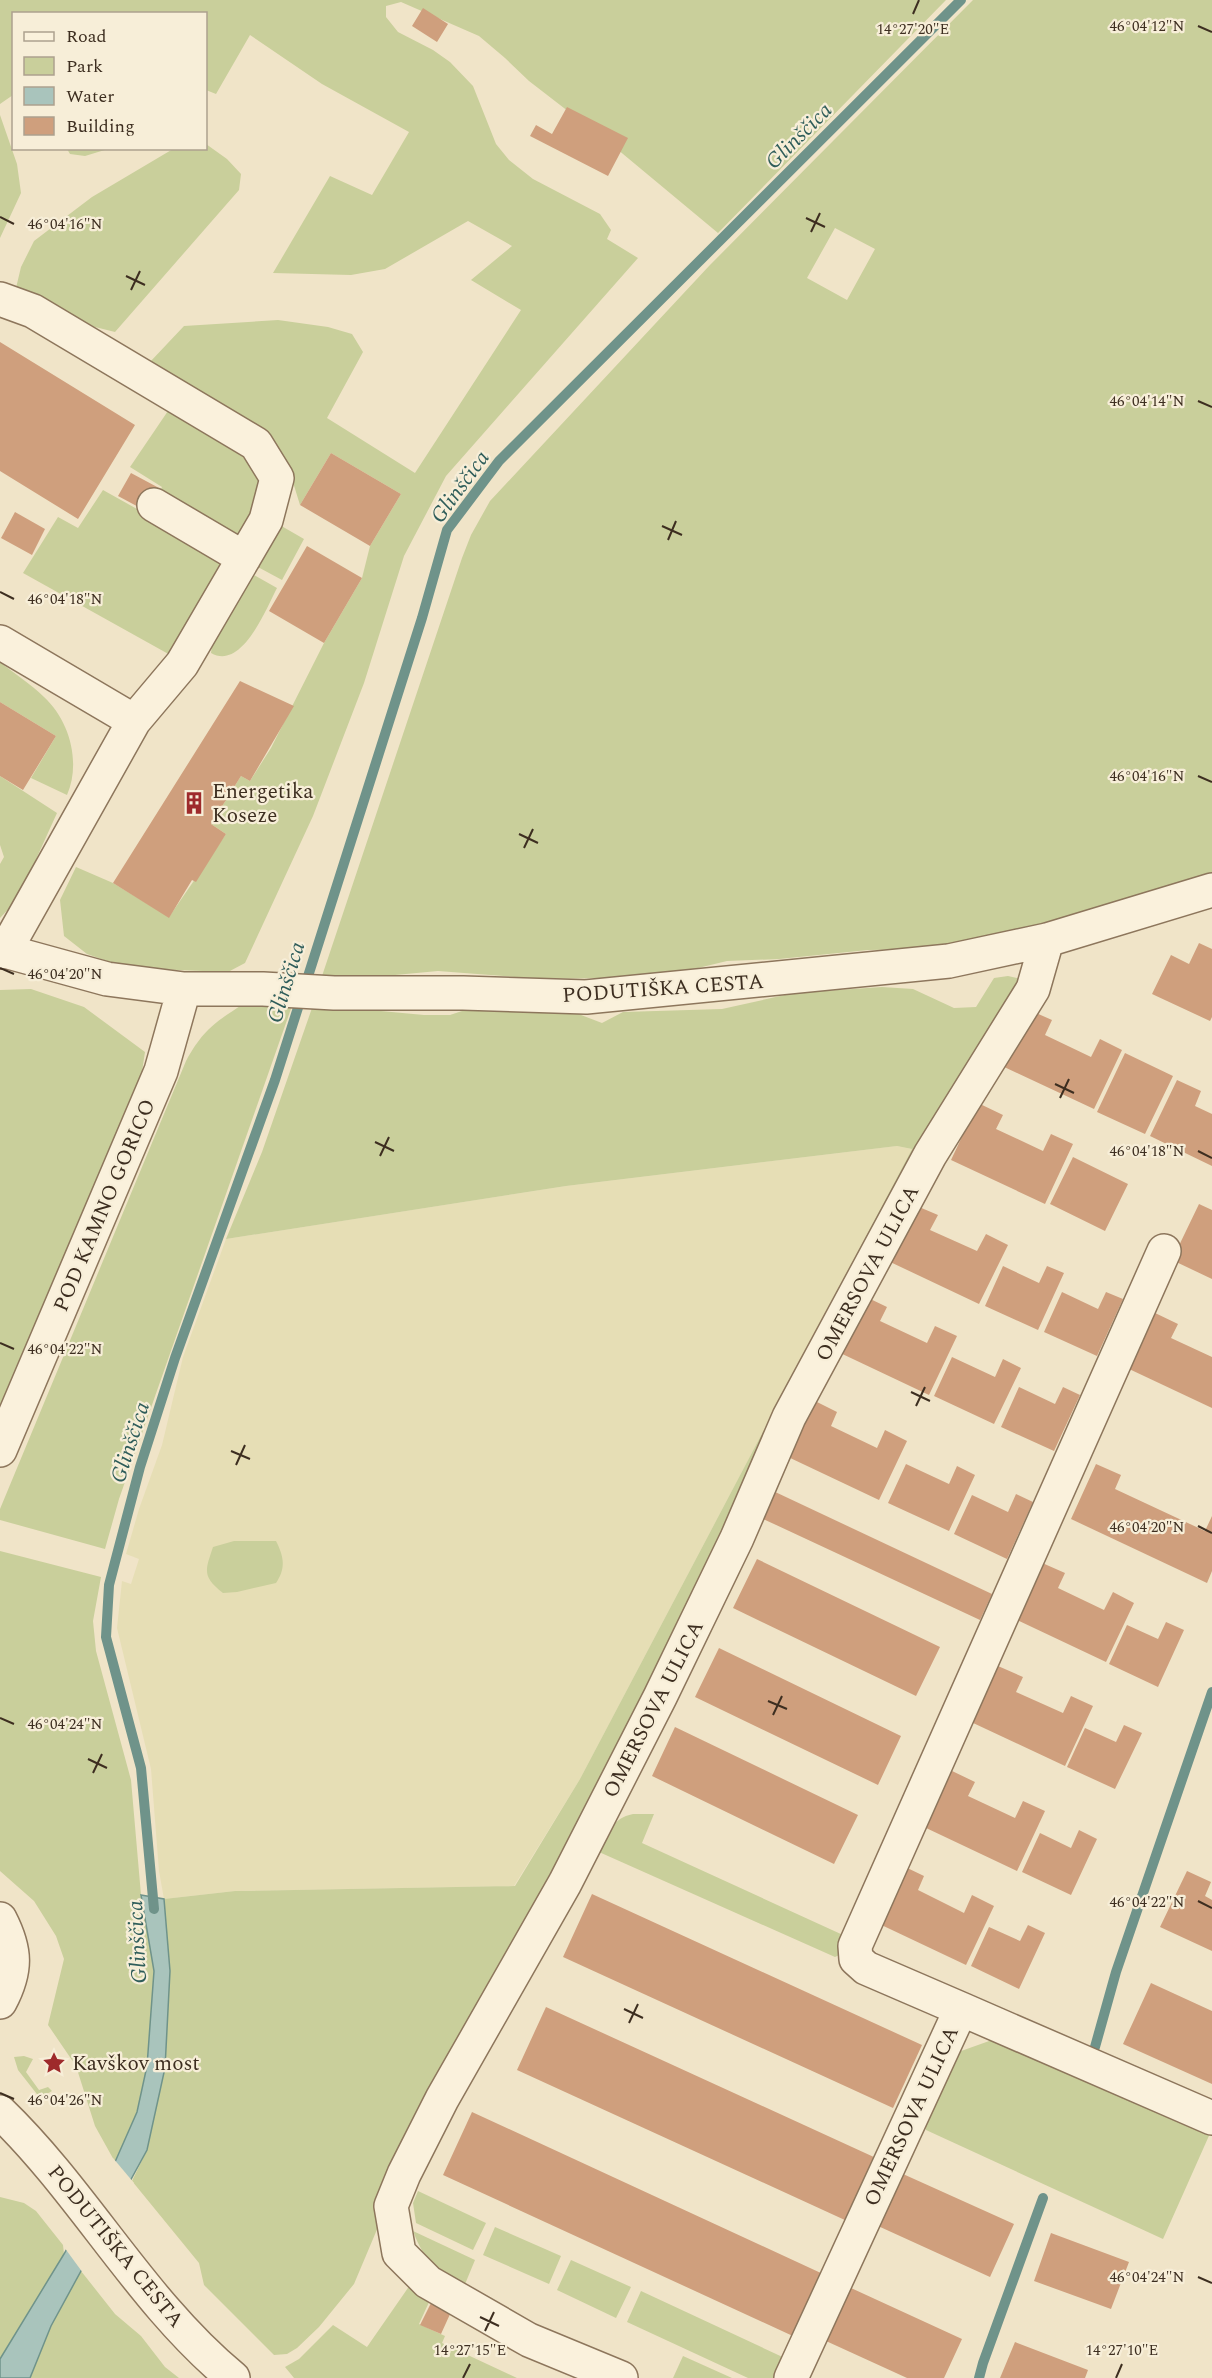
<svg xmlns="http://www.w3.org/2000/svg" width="1212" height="2378" font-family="Spectral,serif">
  <rect width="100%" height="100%" fill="#f0e4c8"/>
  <path fill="#e6deb5" d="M897,1146L912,1149L580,1779L514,1886L235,1891L164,1899L159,1871L151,1769L117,1628L122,1581L131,1584L139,1559L126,1554L139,1509L162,1445L183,1357L226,1239L566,1186Z"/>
  <path fill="#c9cf9b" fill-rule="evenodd" d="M0,0H946L718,233L617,149L529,81L505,58L479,36L401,2L386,6V17L398,32L433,50L450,62L473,86L496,144L509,160L533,179L600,214L611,230L607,239L638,258L446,476L404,556L364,683L313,816L245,963L228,972L127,968L87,954L64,936L60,900L76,867L113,883L169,917L226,834L211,824L241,776L250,781L271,748L324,643L362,578L370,546L401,494L331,453L300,505L288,466L150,362L184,326L278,320L328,327L352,334L363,352L327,418L415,473L521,310L471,280L512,246L468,221L385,269L351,275L273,273L330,176L372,195L409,132L322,84L250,35L216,94L206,90V14H14L13,95L0,104Z
    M973,0H1212V876L1056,923L931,949L868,950L779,959L727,961L661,977L542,979L438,971L320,982L462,558L471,535L490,501L709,266ZM835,228L875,249L847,300L807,278Z
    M0,115L17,164L21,193L0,238Z
    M206,144L227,159L241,174L239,190L115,332L95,327L16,288L21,267L34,241L92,197L173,149L206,148Z
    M67,149H108L85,156L70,154Z
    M172,405L241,446L264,490L239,535L226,539L157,497L162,487L130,467Z
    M103,490L214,552L220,565L219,574L172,656L23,573L58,517L78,528Z
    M278,524L304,539L282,580L256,566Z
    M252,574L277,588C266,609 242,671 211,653L213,637Z
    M0,662C15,674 31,684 44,697C70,721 81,763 67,795L31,778L56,736L0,702Z
    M0,776L57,813L18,899L0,918V864L4,857L0,845Z
    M1008,976L1021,979L573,1833C548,1874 529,1918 502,1958L390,2163L380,2195L381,2220L354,2284L319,2327L297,2348L287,2354L274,2355L204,2285L199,2263L132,2181L147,2150L170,1971L164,1899L235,1891L515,1886L580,1779L912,1149L897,1146L566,1186L226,1239L262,1152L312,1008L338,1007L424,1015H450L480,1005L568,1010L602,1023L623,1012L722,1009L794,993L882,987L913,989L954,1008L976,1007L994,978Z
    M31,989L84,1007L145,1052L139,1091L0,1418V990Z
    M245,1003H293L119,1499L105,1549L0,1520V1509L186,1061C203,1030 215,1022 245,1003Z
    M234,1541H276C284,1557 286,1568 276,1583L237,1592L223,1593C202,1576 205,1571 213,1547Z
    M0,1551L101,1577L93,1621L96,1651L131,1780L141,1895L154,1971L147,2066L137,2112L115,2162L95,2126L76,2066L48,2025L64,1959L56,1936L34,1901L0,1871Z
    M633,1814H654L642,1843L843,1935L846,1952L835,1957L599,1852C608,1834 612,1818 633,1814Z
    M1006,2035L1212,2129L1163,2239L926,2130L922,2115L950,2055Z
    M24,2056L33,2059L26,2072L39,2090L48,2087L52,2091L40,2098L18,2070L14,2057Z
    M418,2191L486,2223L473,2250L416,2223L413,2203Z
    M0,2197L24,2203L36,2211L63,2245L64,2254L0,2359Z
    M495,2227L561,2256L549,2284L483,2255Z
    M413,2231L475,2260L463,2289C437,2269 425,2263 413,2231Z
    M571,2260L631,2287L616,2318L557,2290Z
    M81,2271L115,2314L141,2336L165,2367L179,2378H30L51,2326Z
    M410,2285L430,2300L419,2324L445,2336L442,2343L517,2378H294L285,2367L299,2359L333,2325L367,2347Z
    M641,2291L789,2360L781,2378H748L627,2322Z
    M683,2356L732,2378H673Z"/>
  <path fill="#a9c4bc" stroke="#6f938a" stroke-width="1.5" d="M141,1895L164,1899L170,1971L165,2068L147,2150L51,2326L30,2378H0V2359L64,2254L115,2162L137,2112L147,2066L154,1971Z"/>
  <path fill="#f0e4c8" d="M113,2158L134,2183L83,2273L64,2247Z"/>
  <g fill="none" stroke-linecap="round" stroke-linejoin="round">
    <path stroke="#6f938a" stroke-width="10" d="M154,1909L141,1768L106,1637L109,1585L140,1467L175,1358L275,1080L422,618L447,530L499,461L961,0
      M1095,2047L1116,1972L1212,1692
      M979,2378L983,2363L1043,2198"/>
  </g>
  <path fill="#cf9f7d" d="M423,8L448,24L437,42L412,26Z
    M567,107L628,138L608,176L530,136L536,125L552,134Z
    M0,342L135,425L78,519L0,471Z
    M331,453L401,494L370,546L300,505Z
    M131,473L159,488L146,511L118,496Z
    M15,512L45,529L32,555L1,538Z
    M307,546L362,578L324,643L269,611Z
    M240,681L294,706L250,781L241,776L211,824L226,834L196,882L192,880L169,918L113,883Z
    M0,702L56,736L23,790L0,776Z
    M1199,943L1212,949V1017L1210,1021L1152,994L1171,955L1189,964Z
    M1027,1009L1052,1020L1045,1035L1091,1057L1100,1039L1122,1050L1094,1109L1000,1065Z
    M1125,1053L1173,1076L1145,1134L1097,1112Z
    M1177,1080L1201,1091L1195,1106L1212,1114V1166L1150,1136Z
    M978,1103L1003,1115L996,1129L1043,1151L1051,1134L1073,1144L1045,1204L951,1160Z
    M1073,1157L1128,1184L1105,1231L1050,1204Z
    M912,1204L938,1215L930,1230L977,1251L986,1234L1008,1245L979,1304L886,1260Z
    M1199,1204L1212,1210V1279L1172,1260Z
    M1003,1266L1039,1283L1047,1266L1064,1273L1038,1330L985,1306Z
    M1062,1292L1098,1309L1106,1292L1123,1299L1097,1356L1044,1332Z
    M862,1295L887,1307L880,1321L927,1343L935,1326L957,1336L929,1395L836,1351Z
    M1153,1312L1178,1324L1171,1338L1212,1357V1408L1127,1368Z
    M952,1357L995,1377L1003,1359L1021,1368L994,1424L934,1396Z
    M1019,1387L1055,1404L1063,1387L1080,1395L1054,1451L1001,1427Z
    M813,1400L837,1412L831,1426L877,1448L885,1430L907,1441L879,1500L786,1456Z
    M906,1464L949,1484L957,1466L975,1475L949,1531L888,1503Z
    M1096,1464L1121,1475L1115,1489L1205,1531L1212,1516V1571L1207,1583L1071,1519Z
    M771,1490L992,1594L980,1620L759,1517Z
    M1016,1494L1033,1502L1007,1559L954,1534L972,1495L1008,1512Z
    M757,1559L940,1647L916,1696L733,1608Z
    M1040,1562L1065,1573L1058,1588L1104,1610L1113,1592L1134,1603L1106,1662L1013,1618Z
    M1166,1622L1184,1630L1158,1687L1109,1664L1127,1625L1158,1639Z
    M719,1648L901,1736L878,1785L695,1697Z
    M998,1666L1023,1677L1016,1692L1063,1713L1071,1696L1093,1706L1065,1766L971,1722Z
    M1124,1725L1142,1733L1115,1789L1067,1767L1085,1728L1116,1742Z
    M675,1727L858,1815L834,1864L652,1776Z
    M950,1770L975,1782L968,1796L1015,1818L1023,1801L1045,1811L1017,1871L924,1827Z
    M1079,1830L1097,1839L1071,1895L1022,1872L1040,1833L1071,1848Z
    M899,1864L924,1876L918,1890L964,1913L972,1895L994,1906L966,1965L873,1921Z
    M1187,1871L1211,1882L1205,1896L1212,1900V1951L1160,1927Z
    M592,1894L922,2045L893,2108L563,1957Z
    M1028,1925L1045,1933L1019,1989L971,1966L989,1927L1020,1941Z
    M1151,1983L1212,2011V2084L1123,2044Z
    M546,2007L876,2158L847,2221L517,2070Z
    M472,2112L823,2274L795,2337L443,2175Z
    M903,2174L1014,2224L990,2277L878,2226Z
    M1051,2233L1129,2262L1111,2309L1034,2281Z
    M851,2288L962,2339L944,2378H907L826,2341Z
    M431,2303L451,2312L441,2334L420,2325Z
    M1015,2342L1088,2370L1085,2378H1000Z"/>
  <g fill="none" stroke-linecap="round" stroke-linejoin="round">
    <g stroke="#8d765c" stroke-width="36">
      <path id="minor" d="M0,299L33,311L256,444L277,478L266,520L182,664L134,721L5,951
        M154,505L244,558
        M0,642L134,721
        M0,952L5,951L107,979L184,989H263L334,993H463L586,997L949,961L1047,940L1212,890
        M0,1450L161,1071L184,989
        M0,1919C16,1950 17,1970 0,2002
        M961,2009L1212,2118
        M0,2112C85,2194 141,2302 233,2378
        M621,2378L529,2340L428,2282L399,2253L391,2206L404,2174L442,2099L565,1883L660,1697L737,1538L789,1417L930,1155L1033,989L1047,940
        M791,2378L961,2009L866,1968L856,1959L855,1946L1164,1251"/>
    </g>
    <use href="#minor" stroke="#faf1dc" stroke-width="33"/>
  </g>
  <path fill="none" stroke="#3d2e20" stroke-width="2" d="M913,14L919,0M1198,26L1212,32M0,217L14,224M806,218L825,227M811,232L820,213M126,276L145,285M131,290L140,271M1198,401L1212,407M662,526L682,535M668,540L676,521M0,592L14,599M1198,776L1212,782M519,834L538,843M524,848L533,829M0,968L14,974M1055,1084L1074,1093M1060,1098L1069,1079M375,1142L394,1151M1198,1151L1212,1158M380,1156L389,1137M0,1343L14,1349M911,1392L930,1401M916,1406L925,1387M231,1451L250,1459M236,1465L245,1445M1198,1526L1212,1533M768,1701L787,1709M773,1715L782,1696M0,1718L14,1724M88,1759L107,1768M93,1773L102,1754M1198,1901L1212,1908M624,2009L643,2018M629,2023L638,2004M0,2093L14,2099M1198,2277L1212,2283M480,2317L499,2326M485,2331L494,2312M463,2378L470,2364M1116,2378L1122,2364"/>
  <defs>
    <g id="building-bare" transform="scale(1.8)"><path d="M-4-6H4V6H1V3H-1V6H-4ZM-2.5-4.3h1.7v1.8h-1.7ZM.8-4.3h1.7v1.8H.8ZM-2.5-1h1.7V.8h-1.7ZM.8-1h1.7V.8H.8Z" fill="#9e2a2b" stroke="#f7eed8" stroke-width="2.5" paint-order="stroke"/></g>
    <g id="sight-bare" transform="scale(1.8)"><path d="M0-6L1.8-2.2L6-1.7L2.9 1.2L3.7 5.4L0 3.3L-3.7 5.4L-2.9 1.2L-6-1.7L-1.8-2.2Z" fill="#9e2a2b" stroke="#f7eed8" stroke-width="2.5" paint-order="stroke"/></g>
  </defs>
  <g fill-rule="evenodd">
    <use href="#building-bare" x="194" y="803"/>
    <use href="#sight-bare" x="54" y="2063"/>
  </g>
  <g text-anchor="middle" stroke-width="4.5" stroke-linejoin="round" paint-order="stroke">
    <g font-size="21" fill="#3d2e20" stroke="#f7eed8" text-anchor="start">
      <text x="212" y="798">Energetika<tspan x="212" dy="24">Koseze</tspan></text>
      <text x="72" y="2070">Kavškov most</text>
    </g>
    <g font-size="21" fill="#3d2e20" stroke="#f7eed8">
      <text transform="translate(663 988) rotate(-4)" y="7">PODUTIŠKA CESTA</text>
      <text transform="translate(104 1205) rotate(-67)" y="7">POD KAMNO GORICO</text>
      <text transform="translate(867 1273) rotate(-62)" y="7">OMERSOVA ULICA</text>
      <text transform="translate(653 1709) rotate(-63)" y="7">OMERSOVA ULICA</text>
      <text transform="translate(911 2116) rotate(-65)" y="7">OMERSOVA ULICA</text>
      <text transform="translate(116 2246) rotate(51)" y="7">PODUTIŠKA CESTA</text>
    </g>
    <g font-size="22" font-style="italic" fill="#2f5d5a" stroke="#f7eed8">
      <text transform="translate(798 135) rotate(-45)" y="8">Glinščica</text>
      <text transform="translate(459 486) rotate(-54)" y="8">Glinščica</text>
      <text transform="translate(285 982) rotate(-73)" y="8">Glinščica</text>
      <text transform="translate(129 1442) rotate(-72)" y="8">Glinščica</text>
      <text transform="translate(136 1942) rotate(-93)" y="8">Glinščica</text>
    </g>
  </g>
  <g font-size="15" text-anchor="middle" fill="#3d2e20" stroke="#f7eed8" stroke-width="4.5" stroke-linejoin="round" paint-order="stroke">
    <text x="1147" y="31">46°04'12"N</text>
    <text x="913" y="34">14°27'20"E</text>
    <text x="65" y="229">46°04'16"N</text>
    <text x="1147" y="406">46°04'14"N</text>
    <text x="65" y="604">46°04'18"N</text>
    <text x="1147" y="781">46°04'16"N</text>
    <text x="65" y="979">46°04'20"N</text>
    <text x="1147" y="1156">46°04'18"N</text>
    <text x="65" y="1354">46°04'22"N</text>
    <text x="1147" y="1532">46°04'20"N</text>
    <text x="65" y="1729">46°04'24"N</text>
    <text x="1147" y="1907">46°04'22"N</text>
    <text x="65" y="2105">46°04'26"N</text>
    <text x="1147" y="2282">46°04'24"N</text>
    <text x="470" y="2355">14°27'15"E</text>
    <text x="1122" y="2355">14°27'10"E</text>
  </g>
  <rect x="12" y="12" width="195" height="138" fill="#f7eed8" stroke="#ada18e" stroke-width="1.5"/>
  <rect x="24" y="32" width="30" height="9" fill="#faf1dc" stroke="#ada18e" stroke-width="1.5"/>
  <text x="66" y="42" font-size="18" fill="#3d2e20">Road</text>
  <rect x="24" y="57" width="30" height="18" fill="#c9cf9b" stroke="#ada18e" stroke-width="1.5"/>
  <text x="66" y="72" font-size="18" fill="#3d2e20">Park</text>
  <rect x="24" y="87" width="30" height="18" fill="#a9c4bc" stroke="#ada18e" stroke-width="1.5"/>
  <text x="66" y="102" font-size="18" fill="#3d2e20">Water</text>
  <rect x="24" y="117" width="30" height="18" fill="#cf9f7d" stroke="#ada18e" stroke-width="1.5"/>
  <text x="66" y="132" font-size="18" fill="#3d2e20">Building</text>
</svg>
